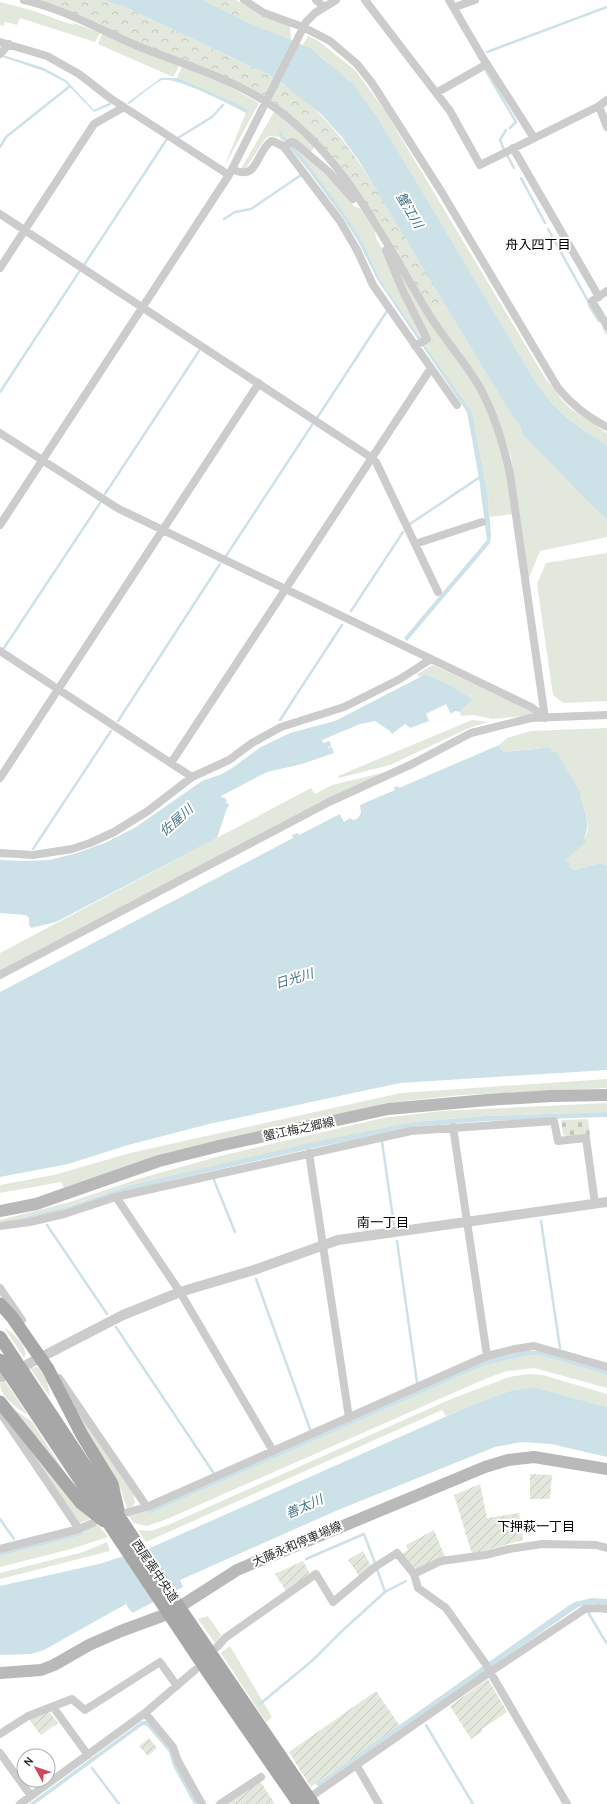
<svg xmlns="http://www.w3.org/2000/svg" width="607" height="1804" font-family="Cabin,'Noto Sans JP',sans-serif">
  <defs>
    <pattern id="forest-crowns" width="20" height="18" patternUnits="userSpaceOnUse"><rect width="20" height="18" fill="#e3e8dc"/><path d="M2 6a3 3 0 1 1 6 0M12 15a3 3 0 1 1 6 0" fill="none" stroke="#c3c7bd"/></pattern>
    <pattern id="cemetery-stones" width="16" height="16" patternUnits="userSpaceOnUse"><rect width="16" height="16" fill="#e3e8dc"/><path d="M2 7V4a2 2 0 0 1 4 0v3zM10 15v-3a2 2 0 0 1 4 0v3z" fill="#c3c7bd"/></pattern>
    <pattern id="garden-furrows" width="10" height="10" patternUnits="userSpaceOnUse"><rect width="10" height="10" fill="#e3e8dc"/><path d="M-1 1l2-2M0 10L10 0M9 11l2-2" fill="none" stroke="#c3c7bd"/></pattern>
  </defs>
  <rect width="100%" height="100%" fill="#fff"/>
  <path fill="#e3e8dc" d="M228,0H236L261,16L290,26L291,41L241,19L244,12Z
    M0,2L31,10L73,25L74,23L100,33L95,42L20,18L17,25L5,22L4,26L0,25Z
    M102,34L180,65L173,77L98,44Z
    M308,36L317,40L355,70L385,111L544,376L562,400L571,409L607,433V445C573,424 558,414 535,381L377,117L352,83L350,84L322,57L302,46Z
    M182,66L224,84L259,103L224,167L247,110L177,78Z
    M274,112L285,119L315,146L310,153L295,141L288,139L280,130L278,133L285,141L283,143L279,137L269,136L265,139L246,168L241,169Z
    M293,146L339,186L354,206L361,209L375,231L376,238L386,256L424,337L421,339L379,278L362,240L342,210Z
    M393,259L438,333L476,387L492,419L505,461L512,514L490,517L488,497L473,417L425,344Z
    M447,306L508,409L520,426L523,435L586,500L607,520V537L540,551L528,580L511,457L498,418L431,313Z
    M607,553V701L563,703L553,695L537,584L546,563Z
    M433,665L528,709L533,715L493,719L473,715L461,716L460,712L473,699L450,685L426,674L420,677L417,674Z
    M472,720L488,722L469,728L390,765L339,778L338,776Z
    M607,728V865L601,863L574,870L569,866L566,859C572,851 584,843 587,833C593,809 563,766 549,747C533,750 519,750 503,752L499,745L507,738L530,731Z
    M386,772L0,972V953L311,788L315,794L332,785Z
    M607,1079V1088L462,1095L386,1103L64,1188L61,1182L0,1193V1185L54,1175L130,1153L401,1093Z
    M607,1103V1112L485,1116L414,1122L128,1186L27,1220L0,1222V1220L70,1202L138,1179L220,1156L383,1118L441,1111Z
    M4,1327C12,1333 30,1347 24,1358Z
    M539,1355L607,1375V1388L534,1368L507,1371L485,1379L167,1519L147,1526L134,1523L128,1515L147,1511L149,1514L483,1366L525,1356Z
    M37,1367L39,1368L47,1381L50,1397L30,1368Z
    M528,1374L543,1375L607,1394V1407L541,1389L465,1408L446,1416L442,1410L146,1542L138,1530L151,1531L168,1525L451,1399L509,1377Z
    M5,1381L27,1414H26C16,1407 0,1397 0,1383Z
    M69,1398L133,1492L135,1503L132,1507L127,1508L121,1490L87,1436Z
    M8,1405L32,1422L83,1500Z
    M18,1430L86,1515L90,1519L80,1523L77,1522Z
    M98,1525L108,1537L71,1549L0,1567V1556L83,1535V1532Z
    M107,1542L110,1551L0,1579V1573L83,1552Z
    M208,1616L221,1635L215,1643L198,1619Z
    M230,1646L272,1717L266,1722L221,1653Z"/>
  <path fill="url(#forest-crowns)" d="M34,0H104L120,6L121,5L267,74C330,111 356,156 392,215C410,246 429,276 447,306L431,313L340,167L272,103Z
    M199,0H228L244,12L241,19Z"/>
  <path fill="url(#cemetery-stones)" d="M588,1119L590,1135L566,1137L563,1134L561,1120Z"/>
  <path fill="url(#garden-furrows)" d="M530,1474L552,1475L550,1499H530Z
    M480,1484L487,1518L519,1513L523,1540L472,1554L454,1495Z
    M434,1530L445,1557L436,1559L413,1571L401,1554L408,1550L406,1545Z
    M363,1551L371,1566L360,1577L348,1560Z
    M303,1561L310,1574L286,1591L275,1574Z
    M488,1679L507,1712L482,1729V1732L471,1739L450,1706Z
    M376,1691L400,1726L311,1787L289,1752Z
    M48,1710L58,1723L41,1735L28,1718Z
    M149,1738L157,1748L148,1756L139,1746Z
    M260,1781L275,1804H227Z"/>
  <path fill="#cde1e8" d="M104,0H202L245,21L310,48L339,72L350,83L352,82L377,117L411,173L535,381C558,414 573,424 607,445V520L586,500L523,435L520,426L508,409L359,161L341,136L322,115L282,83L267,74L121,5L120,6Z
    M0,54L44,68L66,80L94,110L111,102V105L94,112L65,82L44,71L0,56Z
    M161,78H177L226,99L248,110L246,113C231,105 177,77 162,80C156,82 135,100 129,104L127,103Z
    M280,130L307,163L342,210L362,240L379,278L470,410L473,417L488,497L491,535L490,543L407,641L404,638L487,540L479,478L467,412L377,279L358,241L342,216L308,170L278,133Z
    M426,674L450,685L473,699L460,712L455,711L451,714L446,704L426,714L429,721L410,728L405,724L392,734L390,731L375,721L360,724L322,740L323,743L330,741L331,746L326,749L332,747L334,753L302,764L267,772L221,796L222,798L224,797L227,801L225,804L228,803L229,806L227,808L217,838L56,922L31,928L29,925V918L26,915L0,913V860L22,861L50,860L77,853L107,842L136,827L202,781L222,774L232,768L261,747L290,733L335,721Z
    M499,745L503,752C519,750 534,750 549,747L553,752L557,753L581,793L580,796C585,811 591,823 584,839L586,842L566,859L570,864L569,866L574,870L601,863L607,865V1070L400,1083L209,1124L128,1145L68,1164L0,1177V992L293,838L292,835L298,833L299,835L340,814L344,822L350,818L353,820L358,818L361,813L360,805L395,790L394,787L398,786L399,788Z
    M607,1112V1117L485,1121L414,1127L309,1149L164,1182L27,1220L26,1217L70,1206L128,1186L310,1143L414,1122L485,1116Z
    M525,1351H538L607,1371V1375L539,1355L525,1356L483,1366L149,1514L147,1511L487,1360Z
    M528,1388L541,1389L607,1407V1457L551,1444L522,1442L495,1447L338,1510L180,1580L183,1587L132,1613L126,1604L44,1650L31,1654L0,1655V1586L99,1564L150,1548L465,1408L511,1391Z
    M83,1532V1535L0,1556V1553Z
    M592,1598L607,1599V1605L593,1604L578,1607L318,1787L316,1784L568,1606L575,1602Z
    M142,1721H147L171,1751L199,1804H194L173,1766L169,1752L147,1726L143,1725L35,1804H29Z"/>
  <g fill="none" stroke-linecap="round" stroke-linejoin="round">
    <path stroke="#cde1e8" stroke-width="2.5" d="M487,52L607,7
      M486,71L516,122L510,128
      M178,138L212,117L223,105
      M0,147L6,137L70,86
      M504,150L500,140L506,130
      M507,155L514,168
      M521,178L545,223
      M224,219L235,212L251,209L301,175
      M548,229L588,301L590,307L599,321
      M84,265L167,139
      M604,328L607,333
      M0,392L79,272
      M317,418L387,311
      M105,494L199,351
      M410,524L480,477
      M226,556L312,425
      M351,611L403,532
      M4,648L100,503
      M280,720L342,625
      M118,721L220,564
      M33,849L111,731
      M382,1142L394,1225
      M214,1180L235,1232
      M541,1221L560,1348
      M47,1225L107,1314
      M397,1241L417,1382
      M256,1279L310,1429
      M116,1327L213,1472
      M0,1519L14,1539
      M306,1559L364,1534L375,1563
      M377,1569L385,1592
      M589,1614L607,1644
      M260,1704L313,1660L342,1631L385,1592L406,1581
      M426,1725L473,1804
      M92,1768L119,1804"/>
    <path stroke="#ccc" stroke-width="8" d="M24,0C65,9 102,31 140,47C183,64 229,78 268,103C344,153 384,241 430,316C445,340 465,362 479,386C495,415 503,443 510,474L545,718
      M244,0L264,13L303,27L330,41L357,64L372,83L441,191L558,388C572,405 587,417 607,427
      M316,0L324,7
      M365,0L450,111L480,165L599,106L607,100
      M449,0L481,55L534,138
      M455,7L475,0
      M0,42L47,56L79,74L110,98L229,175
      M0,54L9,44
      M436,93L487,64
      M599,106L607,127
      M284,147L291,142L295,143L329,172L353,199
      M513,148L599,297
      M0,214L372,458L376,462L438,592
      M386,250L402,289L427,339L415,346
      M0,268L94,124L124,107
      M607,291L592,301L607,326
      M431,368L457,405
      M0,433L119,509L531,707L545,718
      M0,525L229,175L306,22L315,13L336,0
      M415,544L482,522
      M0,651L192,777
      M171,763L431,368L373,285L357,250L340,221L284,147L275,142L271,141C255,154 258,182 232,169
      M0,778L259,383
      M0,853L33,855L72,849L90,843L114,832L148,811L192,777L229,760L252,743L281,727L344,707L400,679L431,659
      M0,975L329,802L412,764L471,733L531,718L607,715
      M453,1127L487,1356
      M309,1153L349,1418
      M116,1197L180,1292L273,1451
      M0,1226L30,1222L64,1214L116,1197L411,1131L554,1121L558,1141L586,1138L595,1204
      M0,1288L22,1320
      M59,1378L147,1507L487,1356L515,1349L534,1346L607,1367
      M0,1412L79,1529
      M128,1512L147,1507
      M0,1549L79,1529L93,1523
      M414,1574L441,1561L485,1555L509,1549L542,1544L596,1545L607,1548
      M217,1647L225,1638L316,1574L333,1602L375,1567L397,1553L414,1574L418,1588L446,1608L485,1663L567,1804
      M53,1707L88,1755
      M145,1713L173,1747L178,1761L202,1804
      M0,1734L28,1716L72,1699L85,1710L160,1662L177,1686
      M0,1753L31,1796
      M357,1766L379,1804
      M306,1800L490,1672L585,1609L598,1608L607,1609
      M20,1804L145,1713L195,1670
      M220,1804L261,1777"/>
    <path stroke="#ccc" stroke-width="10" d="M28,1364L123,1315L180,1292L254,1270L338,1240L607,1202
      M0,1377H2"/>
    <path stroke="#b9b9b9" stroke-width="12" d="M0,1211L36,1204L159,1161L223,1145L388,1109L487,1100L552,1096L607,1095
      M0,1673L41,1670L54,1665L89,1645L121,1631L170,1613L237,1570L485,1467L508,1460L534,1457L607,1469"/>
    <path stroke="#a7a7a7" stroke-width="13" d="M0,1304L12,1317L48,1369L82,1435L112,1484L118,1510
      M0,1337L173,1598L313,1804
      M0,1360L209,1674L299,1804
      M0,1402L81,1503L104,1521"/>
  </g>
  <g text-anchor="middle" stroke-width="4" stroke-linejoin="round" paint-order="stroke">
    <g font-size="12" fill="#2f2f2f" stroke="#fff">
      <text transform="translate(299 1129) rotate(-12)" y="4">蟹江梅之郷線</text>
      <text transform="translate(297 1544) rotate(-23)" y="4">大藤永和停車場線</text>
      <text transform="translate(155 1571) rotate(56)" y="4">西尾張中央道</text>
    </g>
    <g font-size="13" font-style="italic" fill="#467688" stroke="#fff">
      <text transform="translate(410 210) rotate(59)" y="5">蟹江川</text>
      <text transform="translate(176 820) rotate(-42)" y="5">佐屋川</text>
      <text transform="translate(294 978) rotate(-17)" y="5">日光川</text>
      <text transform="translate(304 1506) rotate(-24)" y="5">善太川</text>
    </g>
    <g font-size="13" fill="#000" stroke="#fff">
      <text x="538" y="249">舟入四丁目</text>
      <text x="383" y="1227">南一丁目</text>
      <text x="536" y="1531">下押萩一丁目</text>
    </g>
  </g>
  <g transform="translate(36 1768) rotate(310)"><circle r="19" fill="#ffffff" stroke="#acacac"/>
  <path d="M0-3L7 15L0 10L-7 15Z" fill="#d2455f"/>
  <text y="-6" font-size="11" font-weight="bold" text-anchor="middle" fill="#2f2f2f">N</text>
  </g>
</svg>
